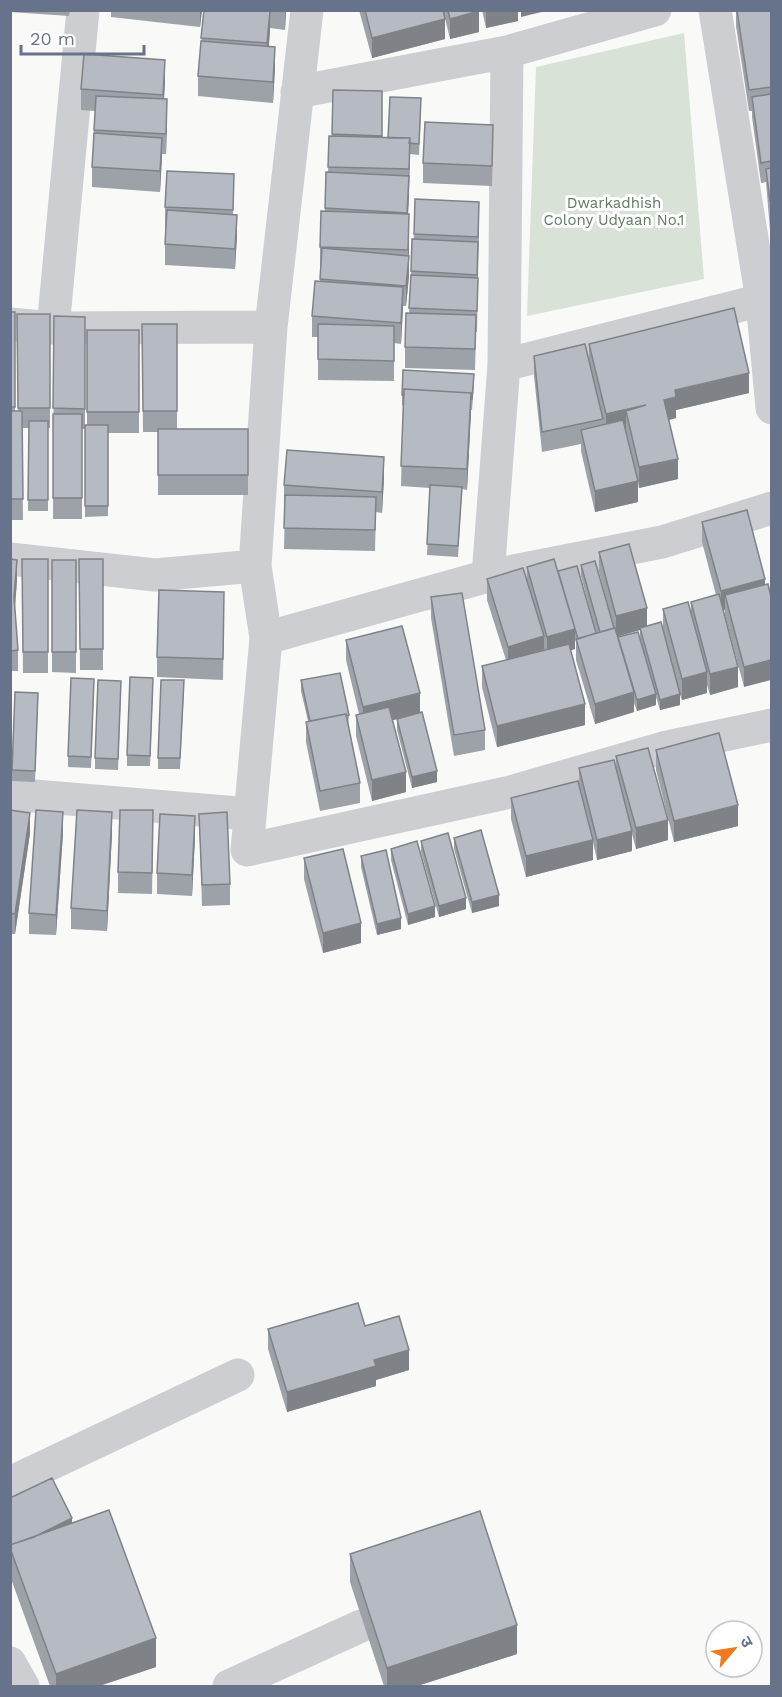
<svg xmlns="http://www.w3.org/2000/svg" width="782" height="1697" font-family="'Work Sans','Noto Sans Devanagari',sans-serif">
  <rect width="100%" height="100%" fill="#f9f9f7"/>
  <path fill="#d9e2d7" d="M684,33L704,279L527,316L536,67Z"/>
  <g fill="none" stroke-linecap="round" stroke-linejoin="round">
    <path stroke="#ccced2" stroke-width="33" d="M307,10L271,327L255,566L266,638L247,850L510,792L663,748L772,725
      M715,10L762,300L772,408
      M297,92L507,52L655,10
      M10,324L53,328L271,327
      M53,328L83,10
      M504,365L762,300
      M10,559L155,575L255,566
      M488,576L504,365L507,52
      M266,638L488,576L662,542L772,508
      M10,794L250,814
      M10,1483L238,1375
      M10,1663L23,1686
      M229,1686L361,1626"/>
  </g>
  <path fill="#9da1a8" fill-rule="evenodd" d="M10,10H70L69,16L10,12Z
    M111,10H202L200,27L111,17Z
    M204,10H286L285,30L270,28L269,46L275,67L273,103L198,96V76Z
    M359,10H443L445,39L372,58Z
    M443,10H479V32L450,39Z
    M482,10H518V21L486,28Z
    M736,10H771V242L766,182L761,183L752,117V111H749L736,26Z
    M165,81L164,99L167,120L166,154H162L160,192L92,187V167L95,111L81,110V89Z
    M333,90L382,91V137L388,138L421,109L419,155L410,154L408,214L409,235V276L406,306H403L401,344L394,343V381L318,380V337H312V316L320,281V247L325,211L326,172L328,173L329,136H332Z
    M493,146L492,186L423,183V163Z
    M234,194L233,214L237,235L235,269L165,265V207Z
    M479,222L477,332H476L475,370L405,368V347L409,313L411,271L414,234Z
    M10,312H15V411H18L17,314H50V428H48V511H28L29,428H22L23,520H10Z
    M54,316L85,317V429H82V519H53Z
    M142,324H177V429H248V495H158V432H143Z
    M87,330H139V433H108V516L85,517V425H87Z
    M589,344L749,393L676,410V418L669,420L678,479L639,488L638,482V502L595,512L581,451V444L542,452L534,376V356L589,360Z
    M474,385L472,410H471L467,490L462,489L458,557L427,555L430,488L401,486L403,406L402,405V395Z
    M384,478L382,513L376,512L375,551L284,549L285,506H284V485Z
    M747,510L744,687L725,615V610L723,611L738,687L710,695L707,685V693L682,700L680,695V705L660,710L656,697V705L637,711L634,703V712L595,724L576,660V643L575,638V649L571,650L585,725L497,747L482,687V666L506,660L487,600V579L527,582V567L558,574L596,633L581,576V565L614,628L599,572V552L647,626L663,628V609L691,610V602L716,595L702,542V522ZM640,630V638H618V636Z
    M10,559L17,580L15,608L18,650V671H10Z
    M22,559H48V673H23Z
    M79,559H103V670H80Z
    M52,560H76V673L52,672Z
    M431,597L485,730V750L454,756L431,618Z
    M224,613L223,680L157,677V657Z
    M346,640L420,712L437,782L412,788L397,730V719L393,720L406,792L372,801L356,736V715L359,714L346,660Z
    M301,680L349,715L348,726L360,783V803L320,811L306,742V722L308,721L301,691Z
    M153,689L150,766H127V755Z
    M94,690L91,768L68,767V756Z
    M184,691L180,769H158V758Z
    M121,692L118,770L95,769V758Z
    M38,704L35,782L12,781V770Z
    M656,750L738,826L674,842L656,770Z
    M616,756L668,840L636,849L632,834V851L597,860L593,842V860L526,877L511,819V798L579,787V768H616Z
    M10,810L30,833L15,934H10Z
    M199,814L230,884V905L202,906Z
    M153,831L152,894L118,893V872Z
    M63,833L56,935L29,934V913Z
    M112,833L107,931L71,929V908Z
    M195,837L192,896L157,894V873Z
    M454,838L499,906L472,913L454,849Z
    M421,841L466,909L439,917L421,852Z
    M391,849L435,917L408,925L391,860Z
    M361,856L401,929L377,935L361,867Z
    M304,858L361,943L323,953L304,879Z
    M365,1326L409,1370L376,1380V1386L287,1412L268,1349V1329Z
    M10,1498L72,1523L156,1667L99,1686H50L10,1576Z
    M350,1554L517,1654L417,1686H384L350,1582Z"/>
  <path fill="#7f8388" d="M200,10H202L200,27Z
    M285,10H286L285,30Z
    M486,10H518V21L486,28Z
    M521,10H550L521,17Z
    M270,11V31L267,64V43Z
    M479,11V32L450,39V19Z
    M445,19V39L372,58V38Z
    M275,47V67L273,103V82Z
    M165,60V81L163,116V95Z
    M167,99V120L166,154V134Z
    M162,138V158L160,192V171Z
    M410,138L409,197L407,233V213Z
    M479,202L478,263L477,295L478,237Z
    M409,214V276L406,306V286L408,263Z
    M237,215V235L235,269V249Z
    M403,287V308L401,344V323Z
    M749,373V393L676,410V418L664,421V400L675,390Z
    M471,393V413L467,490V469Z
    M646,405L626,411V430L606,434V414Z
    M384,457V478L382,513V492Z
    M678,459V479L639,488V467Z
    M638,481V502L595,512V491Z
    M17,560V580L14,618V597Z
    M765,579V599L725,595V610L721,611V591Z
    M647,608V628H640V630L616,637V616Z
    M575,629V649L547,657V637Z
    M544,636V657L508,668V647Z
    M771,660V680L744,687V667Z
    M738,667V687L710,695V674Z
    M707,672V693L682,700V679Z
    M634,692V712L595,724V704Z
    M420,693V713L363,728V707Z
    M656,694V705L637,711V700Z
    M680,694V705L660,710V700Z
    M585,704V725L497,747V726Z
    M437,771V782L412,788V777Z
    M406,772V792L372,801V780Z
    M738,805V826L674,842V821Z
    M63,812V833L56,935V915Z
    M112,812V833L107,931V911Z
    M30,813V833L15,934V914Z
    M195,816V837L192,896V875Z
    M668,820V840L636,849V828Z
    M632,831V851L597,860V840Z
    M593,840V860L526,877V856Z
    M499,895V906L472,913V902Z
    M466,898V909L439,917V906Z
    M435,906V917L408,925V914Z
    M401,918V929L377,935V924Z
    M361,923V943L323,953V933Z
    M409,1350V1370L376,1380V1386L287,1412V1392L374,1360Z
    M72,1518V1539L11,1548Z
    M517,1625V1654L417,1686H387V1668Z
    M156,1638V1667L99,1686H56V1674Z"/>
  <path fill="#b6bbc3" stroke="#7f8388" stroke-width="1.5" d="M204,10L270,11L267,43L201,38Z
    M365,10H443L445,19L372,38Z
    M448,10H479V11L450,19Z
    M737,10H771V87L749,90Z
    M201,41L275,47L273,82L198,76Z
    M84,54L165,60L163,95L81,89Z
    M333,90L382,91V136L332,134Z
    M771,94V161L761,163L752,97Z
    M96,96L167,99L166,134L94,130Z
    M390,97L421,98L419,144L409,143L410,138H388Z
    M425,122L493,125L492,166L423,163Z
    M94,133L162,138L160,171L92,167Z
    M329,136L410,138L409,169L328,167Z
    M771,168V201H770L766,169Z
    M167,171L234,174L233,210L165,207Z
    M326,172L409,176L407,213L325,208Z
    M415,199L479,202L478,237L414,234Z
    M167,210L237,215L235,249L165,244Z
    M321,211L409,214L408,250L320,247Z
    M412,239L478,242L477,275L411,271Z
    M322,248L409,256L406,286L320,279Z
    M411,275L478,278L477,311L409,308Z
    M315,281L403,287L401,323L312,316Z
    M734,308L749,373L675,390L676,397L664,400L678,459L639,467L626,411L646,405L606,414L589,344Z
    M10,312H15V407H10Z
    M406,313L476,315L475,349L405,347Z
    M17,314H50V408H18Z
    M54,316L85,317V409L53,408Z
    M142,324H177V411H143Z
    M318,324L394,326V361L318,359Z
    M87,330H139V412H87Z
    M585,344L603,419L542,432L534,356Z
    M403,370L474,374L472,399H471V393L404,389V395H402Z
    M404,389L471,393L467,469L401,466Z
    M10,411H22L23,499H10Z
    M53,414H82V498H53Z
    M623,420L638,481L595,491L581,430Z
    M29,421H48V500H28Z
    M85,425H108V506H85Z
    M158,429H248V475H158Z
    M287,450L384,457L382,492L284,485Z
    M430,485L462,487L458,546L427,544Z
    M285,495L376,497L375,530L284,528Z
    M747,510L765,579L721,591L702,522Z
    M629,544L647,608L616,616L599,552Z
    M10,559L17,560L14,597L18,650L10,651Z
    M22,559H48V652H23Z
    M79,559H103V649H80Z
    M554,559L575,629L547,637L527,567Z
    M52,560H76V652H52Z
    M595,561L614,628L600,632L581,565Z
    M577,566L596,633L578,639L558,571Z
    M523,568L544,636L508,647L487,579Z
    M768,584L771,597V660L744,667L725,595Z
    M159,590L224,592L223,659L157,657Z
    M462,593L485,730L454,735L431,597Z
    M719,594L738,667L710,674L691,602Z
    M688,602L707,672L682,679L663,609Z
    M661,622L680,694L660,700L640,628Z
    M402,626L420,693L363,707L346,640Z
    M615,628L634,692L595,704L576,639Z
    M638,632L656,694L637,700L618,637Z
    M569,644L585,704L497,726L482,666Z
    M340,673L349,715L346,716V714L310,721L301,680Z
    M130,677L153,678L150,756L127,755Z
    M71,678L94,679L91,757L68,756Z
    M98,680L121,681L118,759L95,758Z
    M161,680H184L180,758H158Z
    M15,692L38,693L35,771L12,770Z
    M389,707L406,772L372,780L356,715Z
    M422,712L437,771L412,777L397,719Z
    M346,714L360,783L320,791L306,722Z
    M719,733L738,805L674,821L656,750Z
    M648,748L668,820L636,828L616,756Z
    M614,760L632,831L597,840L579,768Z
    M578,781L593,840L526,856L511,798Z
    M10,810L30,813L15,914L10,913Z
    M36,810L63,812L56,915L29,913Z
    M77,810L112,812L107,911L71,908Z
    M120,810H153L152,873L118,872Z
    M227,812L230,884L202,885L199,814Z
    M160,814L195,816L192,875L157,873Z
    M481,830L499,895L472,902L454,838Z
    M448,833L466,898L439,906L421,841Z
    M417,841L435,906L408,914L391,849Z
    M343,849L361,923L323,933L304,858Z
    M386,850L401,918L377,924L361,856Z
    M358,1303L365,1326L399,1316L409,1350L374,1360L376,1366L287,1392L268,1329Z
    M52,1478L72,1518L34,1537L10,1545V1498Z
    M109,1510L156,1638L56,1674L10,1548V1545Z
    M480,1511L517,1625L387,1668L350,1554Z"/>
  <g text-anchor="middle" stroke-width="6" stroke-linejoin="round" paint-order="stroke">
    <g font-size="15" fill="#627b61" stroke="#fff">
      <text x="614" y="208">Dwarkadhish<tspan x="614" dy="17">Colony Udyaan No.1</tspan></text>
    </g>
  </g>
  <rect width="782" height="1697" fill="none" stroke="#66738a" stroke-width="24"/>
  <g transform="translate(734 1649) rotate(61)"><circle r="28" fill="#ffffff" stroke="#c2c7d0" stroke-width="1.5"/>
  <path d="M0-4.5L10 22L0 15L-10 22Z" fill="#f17a1f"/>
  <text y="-9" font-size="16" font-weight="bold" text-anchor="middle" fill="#66738a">उ</text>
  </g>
  <path d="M21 45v9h123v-9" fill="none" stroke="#66738a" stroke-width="3"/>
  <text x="30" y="45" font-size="18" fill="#66738a" stroke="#ffffff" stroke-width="4.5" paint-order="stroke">20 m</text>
</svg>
